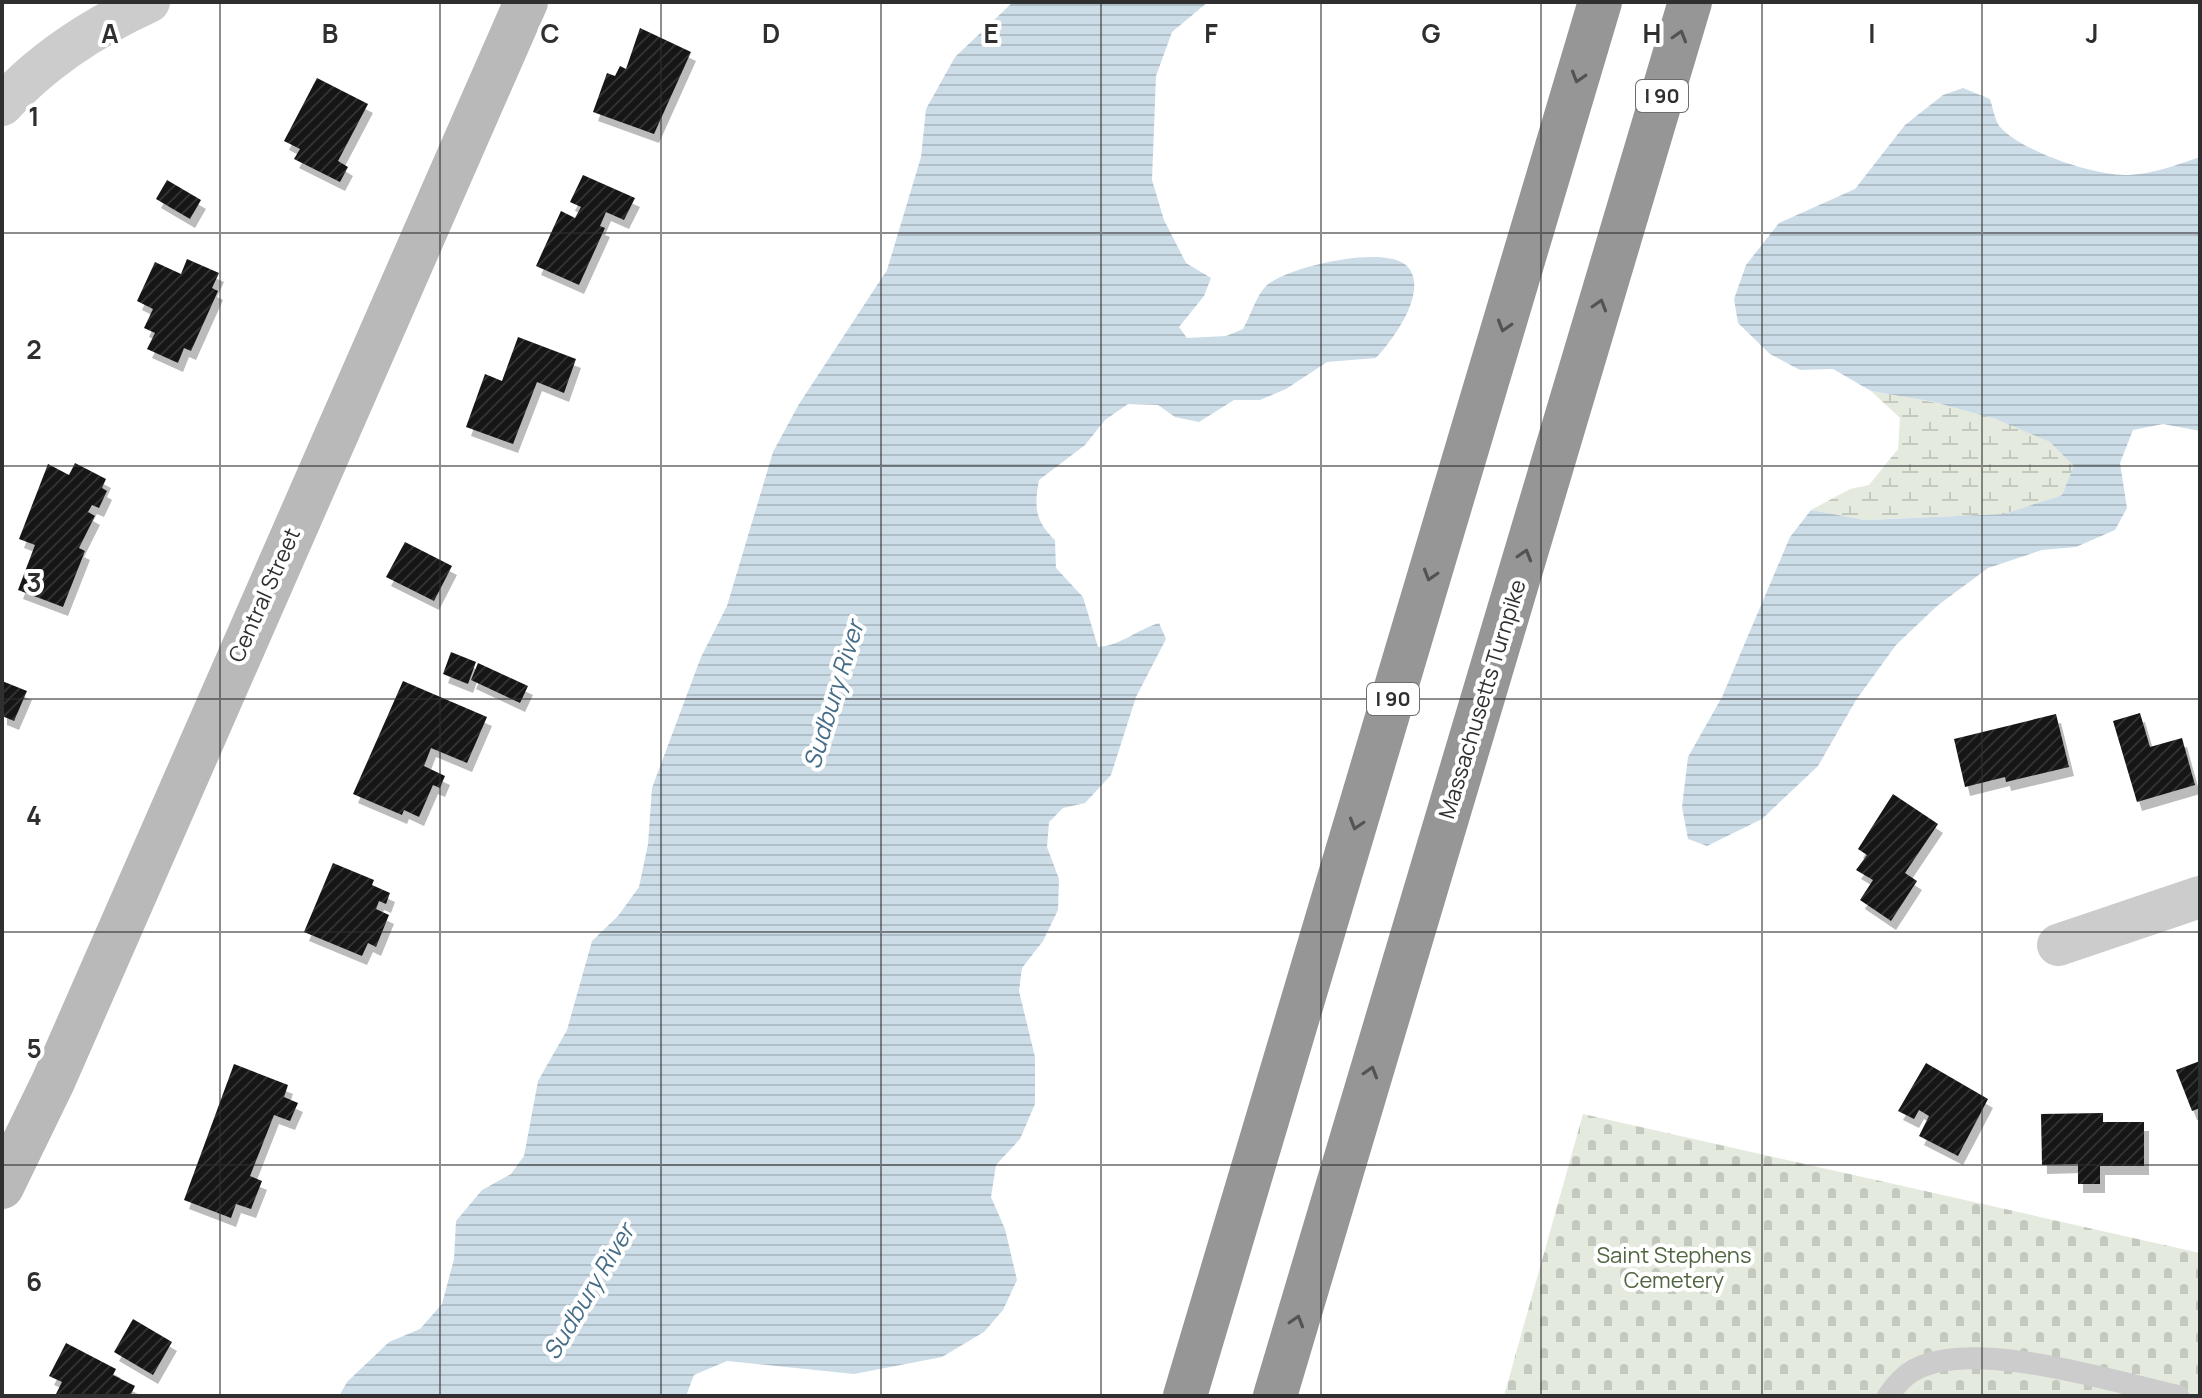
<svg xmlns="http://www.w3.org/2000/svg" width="2202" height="1398" font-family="Manrope,sans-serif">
  <defs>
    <pattern id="wetland-marsh" width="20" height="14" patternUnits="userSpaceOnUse" patternTransform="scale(2)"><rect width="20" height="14" fill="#e4eade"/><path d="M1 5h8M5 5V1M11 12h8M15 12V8" fill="none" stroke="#c4c9bf"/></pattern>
    <pattern id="cemetery-stones" width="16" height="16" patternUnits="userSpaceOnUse" patternTransform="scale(2)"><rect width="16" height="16" fill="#e4eade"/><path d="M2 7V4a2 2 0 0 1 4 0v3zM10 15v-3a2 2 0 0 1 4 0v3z" fill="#c4c9bf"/></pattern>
    <pattern id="water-rules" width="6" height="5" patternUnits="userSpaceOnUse" patternTransform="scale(2)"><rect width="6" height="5" fill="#cddde8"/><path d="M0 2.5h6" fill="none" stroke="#b0bec7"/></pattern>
    <pattern id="building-hatch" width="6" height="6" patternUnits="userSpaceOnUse" patternTransform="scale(2)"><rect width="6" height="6" fill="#161616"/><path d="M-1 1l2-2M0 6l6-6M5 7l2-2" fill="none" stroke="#303030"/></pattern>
    <filter id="shadow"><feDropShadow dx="5" dy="9" stdDeviation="0" flood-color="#0004"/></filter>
  </defs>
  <rect width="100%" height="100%" fill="#fff"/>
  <path fill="url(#wetland-marsh)" d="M1871,391C1931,401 1993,412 2047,440C2057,446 2066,458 2075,466L2062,495L2004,514L1865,520L1811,510L1850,489L1869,485L1898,449L1900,418Z"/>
  <path fill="url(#cemetery-stones)" d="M1583,1114L2200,1253V1396H1504Z"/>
  <path fill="url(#water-rules)" d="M1013,2H1208L1172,32L1156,76L1152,180L1164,220L1186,263L1211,278L1204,296L1179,327L1187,338L1226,336L1243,329C1250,317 1256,296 1266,286C1286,267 1385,244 1407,266C1430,290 1393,340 1376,358L1327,362L1286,389L1260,400H1234L1199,422L1175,417L1158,405L1128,404L1105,420L1085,445L1039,480C1034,507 1035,521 1055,540L1056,568L1083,597L1098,647C1122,645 1136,630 1159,623L1166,639L1136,697L1111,775L1085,803L1063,808L1049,822L1047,847L1059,879L1058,910L1043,941L1022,968L1019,991L1035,1057V1104L1020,1139L996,1165L991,1197L1005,1229L1017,1280L1003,1310L984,1332L942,1357L854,1374L727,1361L694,1375L686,1396H339L347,1382L389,1342L420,1329L442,1304L454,1259L456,1221L482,1190L511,1174L524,1156L538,1081L567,1030L592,941L618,916L639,887L648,844L652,788L701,657L727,606L773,452L799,404L887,270L921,157L926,109L955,57Z
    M1963,88L1990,99C1993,108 1995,122 2001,128C2024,152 2094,176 2128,175C2152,174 2177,165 2200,157V431L2163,424L2133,430L2120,463L2127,508L2115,530L2076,547L2042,550L1988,568L1937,606L1896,645L1856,700L1818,766L1762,819L1707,846L1688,839L1682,807L1688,757L1722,697L1790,537L1811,510L1865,520L2004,514L2062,495L2074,466L2050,442L1996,419L1934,402L1871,391L1833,369L1800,370L1770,354L1738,323L1734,299L1746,265L1779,223L1855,189L1905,125L1943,95Z"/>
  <path fill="url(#building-hatch)" filter="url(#shadow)" d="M640,28L691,52L654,134L593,112L607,73L615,76L620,66L626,69Z
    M317,78L368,104L338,161L348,167L340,182L294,159L300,149L284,141Z
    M583,175L635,198L624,220L606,212L600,226L605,228L579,285L536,266L561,211L575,218L581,207L570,202Z
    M167,180L201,200L190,219L156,199Z
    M187,259L219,273L212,288L218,291L191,351L184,348L178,363L147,349L155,333L144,328L153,309L137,301L155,262L181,274Z
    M518,337L576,359L564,393L537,382L513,444L466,427L485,374L502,381Z
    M75,463L106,479L102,488L107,491L99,508L92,505L88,512L95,516L79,548L85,551L63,607L18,590L35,545L19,539L48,464L69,475Z
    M405,542L452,566L434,601L386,577Z
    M451,652L476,662L468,684L443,674Z
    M478,663L528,686L520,703L471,680Z
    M2,681L27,691L14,721L2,716Z
    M403,681L487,717L467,763L431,748L424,766L445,776L440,788L433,785L419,817L404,810L402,815L353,794Z
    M2140,713L2150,747L2182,738L2195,785L2137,802L2113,721Z
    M2056,714L2069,767L2006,782L2005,777L1965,787L1954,739Z
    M1893,794L1938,824L1905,873L1917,881L1891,921L1860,900L1873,880L1856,870L1867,855L1858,849Z
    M333,863L374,880L372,885L390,893L386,904L379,901L376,909L389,915L376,947L368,943L362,956L304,932Z
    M2200,1061V1108L2192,1111L2176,1070Z
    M1926,1063L1988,1099L1958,1156L1919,1136L1929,1116L1919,1110L1914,1119L1898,1111Z
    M234,1064L288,1085L284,1097L298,1103L290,1121L274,1115L250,1176L262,1181L251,1209L236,1204L231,1218L184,1200Z
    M2103,1113V1122H2144V1166H2100V1184H2078V1164L2042,1165L2041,1114Z
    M133,1319L172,1342L153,1375L114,1352Z
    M66,1343L116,1369L113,1375L135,1386L130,1396H55L62,1382L49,1376Z"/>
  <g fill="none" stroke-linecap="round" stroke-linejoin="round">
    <path stroke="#ccc" stroke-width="22" d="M1888,1396C1895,1386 1903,1376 1914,1370C1974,1337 2113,1382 2178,1396"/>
    <path stroke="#ccc" stroke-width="42" d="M2,105C43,60 94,27 149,2
      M2058,945L2200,897"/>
    <path stroke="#b9b9b9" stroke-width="44" d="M2,1187L53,1082L526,2"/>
    <path stroke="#969696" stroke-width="44" d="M1185,1396L1600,2
      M1275,1396L1690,2"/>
  </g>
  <defs><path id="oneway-chevron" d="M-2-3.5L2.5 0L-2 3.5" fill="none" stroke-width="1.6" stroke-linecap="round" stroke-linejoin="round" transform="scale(2)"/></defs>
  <g stroke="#535353">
    <use href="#oneway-chevron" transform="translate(1680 36) rotate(-73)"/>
    <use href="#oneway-chevron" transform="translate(1578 77) rotate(107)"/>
    <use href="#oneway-chevron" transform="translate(1600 305) rotate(-73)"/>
    <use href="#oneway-chevron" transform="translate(1504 326) rotate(107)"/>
    <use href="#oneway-chevron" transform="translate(1525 555) rotate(-73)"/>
    <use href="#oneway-chevron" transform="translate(1430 575) rotate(107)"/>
    <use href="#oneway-chevron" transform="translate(1356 824) rotate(107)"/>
    <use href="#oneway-chevron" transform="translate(1371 1072) rotate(-73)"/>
    <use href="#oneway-chevron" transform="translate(1297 1321) rotate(-73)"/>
  </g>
  <path fill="none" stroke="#2f2f2f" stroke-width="2" stroke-opacity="0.55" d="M220,2V1396M440,2V1396M661,2V1396M881,2V1396M1101,2V1396M1321,2V1396M1541,2V1396M1762,2V1396M1982,2V1396M2,233H2200M2,466H2200M2,699H2200M2,932H2200M2,1165H2200"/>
  <g text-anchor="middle" stroke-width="8" stroke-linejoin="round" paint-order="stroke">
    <g fill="#fff" stroke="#6d6d6d" stroke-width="2">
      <rect x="1636" y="80" width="52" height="32" rx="6"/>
      <rect x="1367" y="683" width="52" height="32" rx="6"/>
    </g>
    <g font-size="20" font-weight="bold" fill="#2f2f2f">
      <text x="1662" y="103">I 90</text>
      <text x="1393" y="706">I 90</text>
    </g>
    <g font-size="22" fill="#2f2f2f" stroke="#fff">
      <text transform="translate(264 595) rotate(-66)" y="8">Central Street</text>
      <text transform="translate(1482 699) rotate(-73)" y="8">Massachusetts Turnpike</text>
    </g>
    <g font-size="22" fill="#516541" stroke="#fff">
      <text x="1674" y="1263">Saint Stephens<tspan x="1674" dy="25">Cemetery</tspan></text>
    </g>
    <g font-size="24" font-style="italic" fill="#466d87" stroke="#fff">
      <text transform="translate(834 695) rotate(-73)" y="8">Sudbury River</text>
      <text transform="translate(589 1292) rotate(-59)" y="8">Sudbury River</text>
    </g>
  </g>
  <g font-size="26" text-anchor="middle" font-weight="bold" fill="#2f2f2f" stroke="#fff" stroke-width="8" stroke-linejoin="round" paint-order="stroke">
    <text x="110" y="43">A</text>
    <text x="330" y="43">B</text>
    <text x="550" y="43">C</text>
    <text x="771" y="43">D</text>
    <text x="991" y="43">E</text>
    <text x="1211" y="43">F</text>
    <text x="1431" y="43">G</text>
    <text x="1652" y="43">H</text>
    <text x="1872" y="43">I</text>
    <text x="2092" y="43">J</text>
    <text x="34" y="126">1</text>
    <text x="34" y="359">2</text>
    <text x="34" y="592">3</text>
    <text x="34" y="825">4</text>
    <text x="34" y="1058">5</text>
    <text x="34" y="1291">6</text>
  </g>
  <rect width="2202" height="1398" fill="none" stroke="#2f2f2f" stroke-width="8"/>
</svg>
